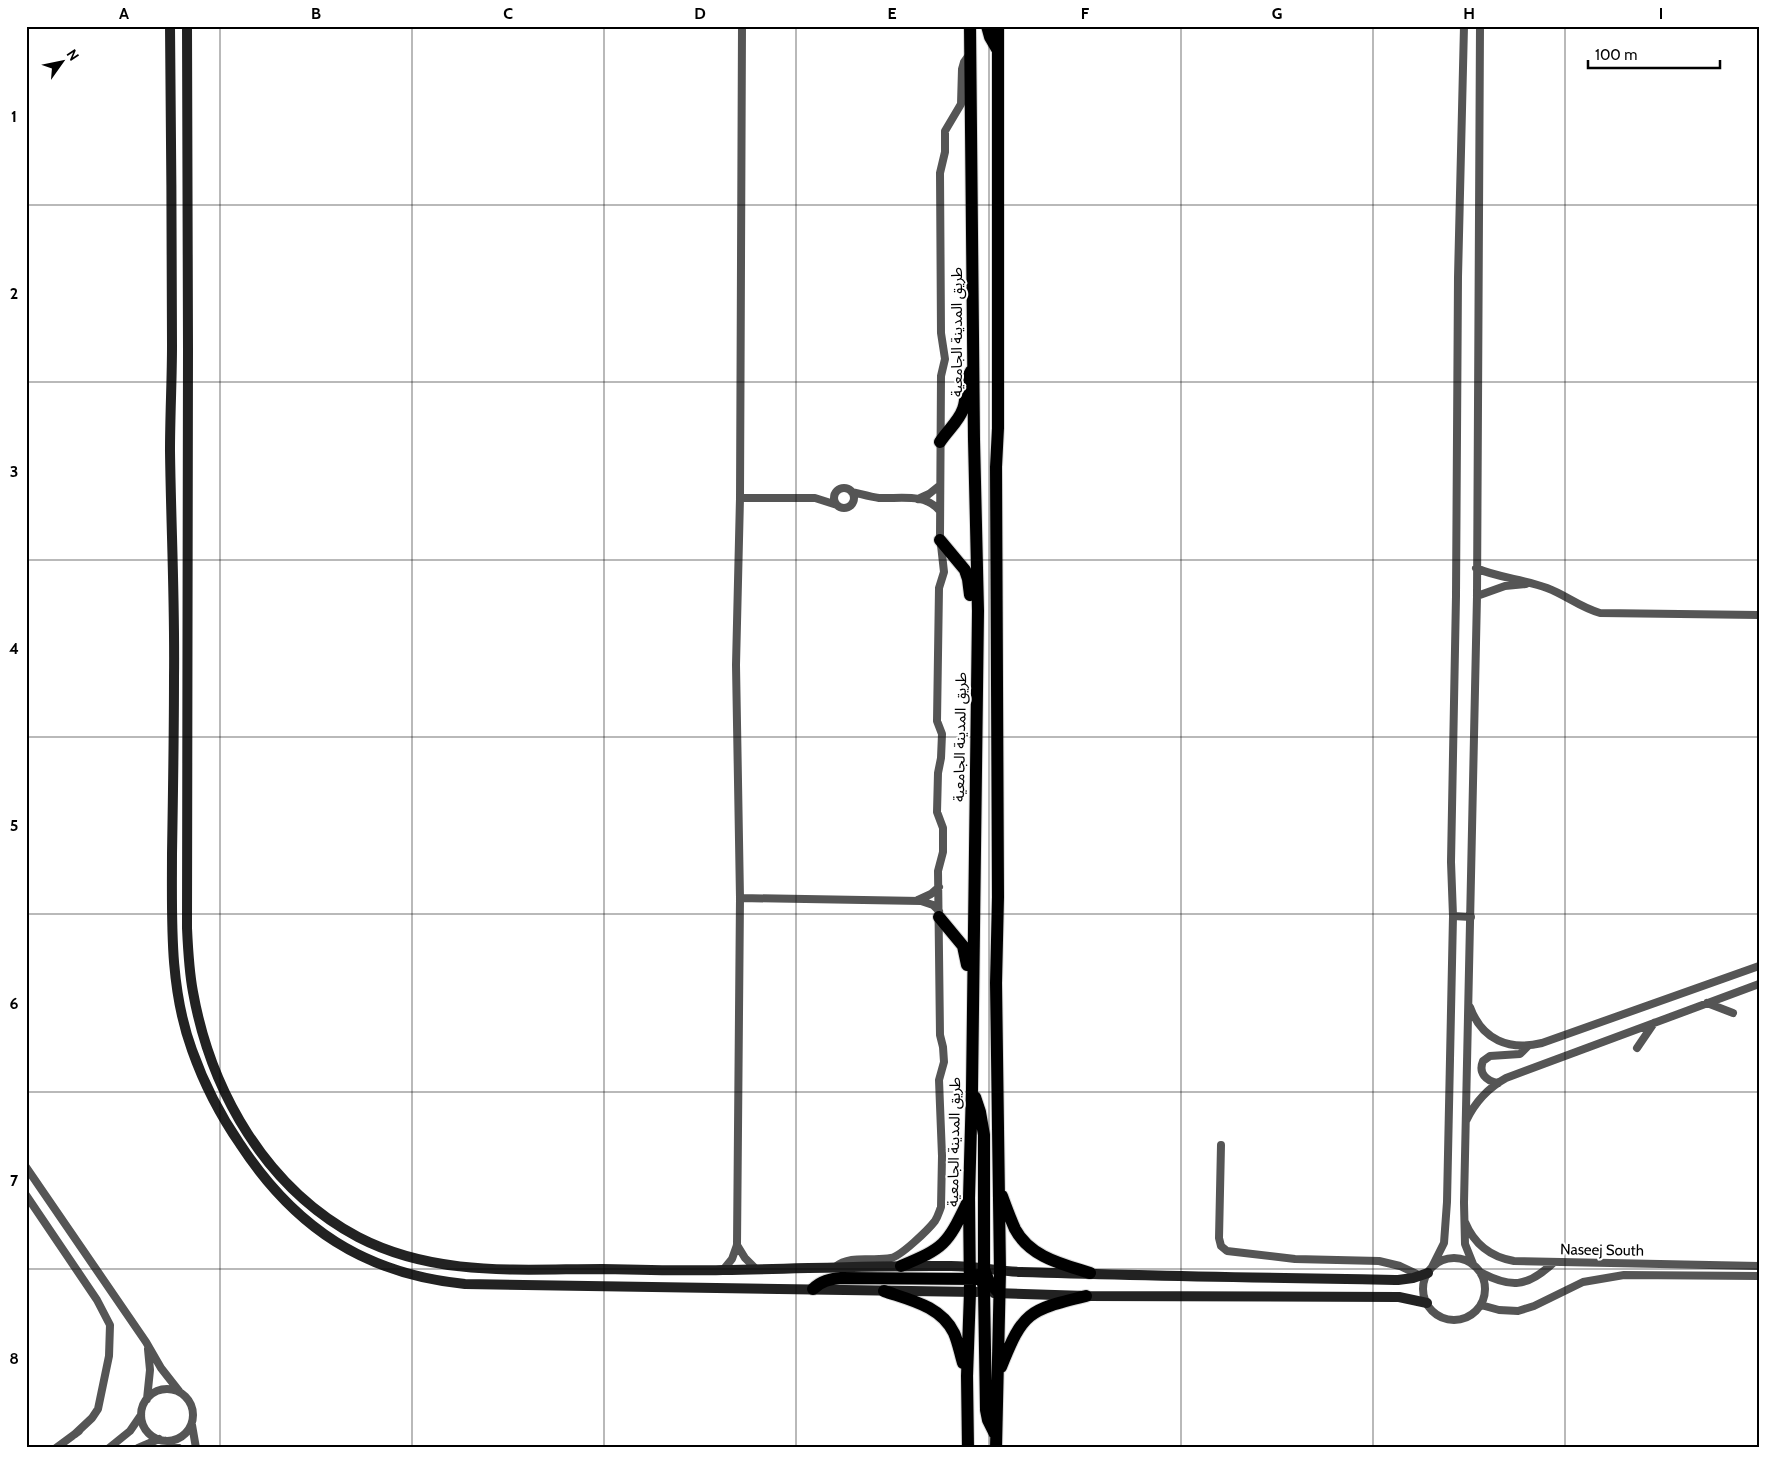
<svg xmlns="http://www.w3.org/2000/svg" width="1785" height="1474" font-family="Cabin,'Noto Sans Arabic',sans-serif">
  <rect width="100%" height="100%" fill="#fff"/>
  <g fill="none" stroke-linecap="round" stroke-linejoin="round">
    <g stroke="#dbdbdb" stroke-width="14">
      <path id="primary" d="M987,26L990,37L997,49
        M940,442C947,431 959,421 963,409C968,396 963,383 971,371
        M940,540L965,570L968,579L970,595
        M939,917L963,946L967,965
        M975,1097L980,1112L984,1135V1269L989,1282L999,1293
        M1002,1196C1006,1207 1010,1218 1015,1229C1030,1257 1062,1264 1090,1273
        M901,1266C944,1248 947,1245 967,1203
        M978,1275L982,1279L984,1289L986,1410L988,1420L995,1434
        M813,1289C821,1281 830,1279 841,1278L978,1279
        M884,1291C910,1300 941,1306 954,1333C958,1342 960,1353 963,1363
        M1001,1367C1023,1312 1028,1310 1086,1296
        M968,1448L967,1376L970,1292L969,1198L972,1089L978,611L974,439L970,26
        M996,1448L1000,1271L996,983L998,897L996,467L998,428V26"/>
    </g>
    <path stroke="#555" stroke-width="8" d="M834 498a10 10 0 1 1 20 0a10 10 0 1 1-20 0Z
      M852,492C861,494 870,497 879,498C899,499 925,493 939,510
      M740,498H815L837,505
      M918,499L929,494L939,486
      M1476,568C1498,578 1524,579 1547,588C1566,595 1579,607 1600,613L1759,615
      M1477,596L1505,586L1526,584
      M740,898L921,901L933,905L939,911
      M918,900L931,894L939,887
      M1453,916L1471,917
      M1707,1003L1733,1013
      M1470,1007C1482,1040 1509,1051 1542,1043L1759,966
      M1637,1048L1654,1023
      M1498,1083C1486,1081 1478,1073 1483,1061L1490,1056L1520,1054L1528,1046
      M1466,1121C1475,1102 1488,1088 1506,1078L1759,984
      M1221,1145L1219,1238L1221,1246L1227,1251L1295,1259L1379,1261L1400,1266L1421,1276
      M26,1167L146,1342L161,1368L179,1391
      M26,1195L97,1300L110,1325L109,1356L98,1409L92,1418L75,1434
      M1465,1222C1474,1244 1491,1257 1514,1261L1759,1266
      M737,1245L745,1258L756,1269
      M1423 1289a31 31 0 1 1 62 0a31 31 0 1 1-62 0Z
      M1473,1264L1465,1244L1464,1203L1477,596L1480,26
      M835,1267C851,1254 872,1262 891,1258C901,1256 928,1230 935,1221C938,1216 939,1212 941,1207L942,1156L939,1080L944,1062L943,1047L940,1035L938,871L943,852V828L937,812L938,773L941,758L942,734L937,721L939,588L944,572L940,536L941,376L945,359L941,333L940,173L945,152V131L961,104L962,69L964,62L969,55
      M1432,1267L1444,1243L1447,1202L1453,916L1451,862L1456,596L1458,277L1464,26
      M723,1270L732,1259L737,1245L740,898L736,665L740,498L742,26
      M1480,1272C1510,1288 1527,1288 1553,1263
      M1481,1305L1499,1310L1518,1311L1534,1306L1583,1282L1624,1275L1759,1276
      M141 1415a26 26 0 1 1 52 0a26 26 0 1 1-52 0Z
      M147,1399L150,1370L148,1349
      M192,1425L196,1448
      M166,1441L179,1448
      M56,1448L79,1431
      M109,1448L130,1431L141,1415
      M138,1448L159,1439"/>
    <path stroke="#222" stroke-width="10" d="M170,26C171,132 172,239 172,345C172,380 170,415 170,451C171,526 175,602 174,677C174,736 173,795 172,854C172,920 169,987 192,1050C204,1084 220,1115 240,1144C295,1228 365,1274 465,1284L977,1292
      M187,26L188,348L187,928C188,950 189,971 193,992C211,1092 266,1188 358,1237C435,1277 518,1269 602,1269C642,1270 683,1271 723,1270C799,1269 875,1265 951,1266C974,1266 998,1271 1021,1272C1147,1276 1273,1278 1398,1280L1413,1278L1428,1273
      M994,1293L1086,1296L1399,1297L1427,1303"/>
    <use href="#primary" stroke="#000" stroke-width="12"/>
  </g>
  <path fill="none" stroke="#000" stroke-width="1" stroke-opacity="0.55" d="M220,26V1448M412,26V1448M604,26V1448M796,26V1448M989,26V1448M1181,26V1448M1373,26V1448M1565,26V1448M26,205H1759M26,382H1759M26,560H1759M26,737H1759M26,914H1759M26,1092H1759M26,1269H1759"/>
  <g text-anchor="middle" stroke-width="4" stroke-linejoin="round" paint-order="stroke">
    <g font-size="15" fill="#000" stroke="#fff">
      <text transform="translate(957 332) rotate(-90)" y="5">طريق المدينة الجامعية</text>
      <text transform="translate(960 737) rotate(-89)" y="5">طريق المدينة الجامعية</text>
      <text transform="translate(954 1142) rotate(-89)" y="5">طريق المدينة الجامعية</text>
      <text transform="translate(1602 1250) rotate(1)" y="5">Naseej South</text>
    </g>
  </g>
  <rect width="1785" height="1474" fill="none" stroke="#ffffff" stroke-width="55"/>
  <g transform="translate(62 62) rotate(57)" stroke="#ffffff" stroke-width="4" paint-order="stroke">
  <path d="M0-4L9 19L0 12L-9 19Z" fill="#000000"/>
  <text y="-8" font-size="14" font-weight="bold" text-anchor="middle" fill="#000000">N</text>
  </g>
  <path d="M1588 60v8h132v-8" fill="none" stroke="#000000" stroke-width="2.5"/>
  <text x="1595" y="60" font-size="15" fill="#000000" stroke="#ffffff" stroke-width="4" paint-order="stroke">100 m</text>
  <rect x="28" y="28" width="1730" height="1418" fill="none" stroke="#000" stroke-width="2"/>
  <g font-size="16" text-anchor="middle" font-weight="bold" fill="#000">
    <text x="124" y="19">A</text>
    <text x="316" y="19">B</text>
    <text x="508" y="19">C</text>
    <text x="700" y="19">D</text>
    <text x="892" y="19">E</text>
    <text x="1085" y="19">F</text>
    <text x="1277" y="19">G</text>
    <text x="1469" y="19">H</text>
    <text x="1661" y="19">I</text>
    <text x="14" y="122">1</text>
    <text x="14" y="299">2</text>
    <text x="14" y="477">3</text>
    <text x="14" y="654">4</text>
    <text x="14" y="831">5</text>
    <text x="14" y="1009">6</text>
    <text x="14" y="1186">7</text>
    <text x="14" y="1364">8</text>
  </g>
</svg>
